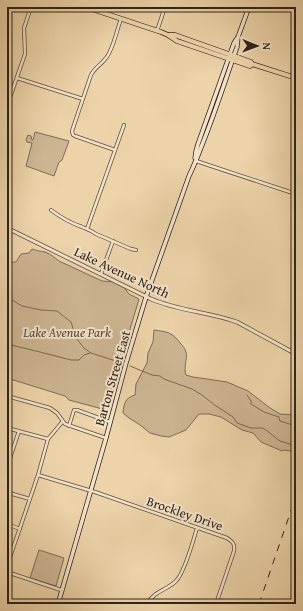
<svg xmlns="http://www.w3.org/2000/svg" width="303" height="611" font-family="'Gentium Book Plus',serif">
  <rect width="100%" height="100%" fill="#edd3aa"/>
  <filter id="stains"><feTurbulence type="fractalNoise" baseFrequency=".005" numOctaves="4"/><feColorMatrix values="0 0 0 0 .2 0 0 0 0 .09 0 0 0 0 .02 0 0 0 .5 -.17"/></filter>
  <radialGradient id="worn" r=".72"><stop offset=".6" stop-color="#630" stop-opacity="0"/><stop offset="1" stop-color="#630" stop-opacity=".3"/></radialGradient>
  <path fill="#cdb592" stroke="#7e6c56" d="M35,132L69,141L62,160L59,162L54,176L26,166L32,143L27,142L26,140L28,135L31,136L32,140H33Z
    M32,249C37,251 40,251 45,252C51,254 55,258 59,261L102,281L116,282L123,286L129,294L139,299L106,410L69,400L65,396L7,378V262H16L21,254L29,253Z
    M154,330C168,332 172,332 181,344C183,346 185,349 186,352C188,359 183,367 186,375L193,377L227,382L248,391L270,408L280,414L294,415L296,410V452L284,450L282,451L261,442L253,433L242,430L221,417L209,414H199L186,430L169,437L161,436L150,433L140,425L129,418L123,413C124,403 125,398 135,395L136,384L147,363L148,353L153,342Z
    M39,550L64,558L56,586L30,578Z"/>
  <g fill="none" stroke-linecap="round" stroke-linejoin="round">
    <path stroke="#7b6853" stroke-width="1" d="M7,297L22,306L41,310L57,311L71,322L76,338L84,348L91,353L122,363
      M7,344L40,352L71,360H79L84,355L90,353
      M130,366L152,375L160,376L164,379L192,389L202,395L216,406L233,417L237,423L251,428H262L266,430L280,441L296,446
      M247,395L251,401V404L264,412L279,417L280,421L296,426"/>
    <g stroke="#5f4e3e" stroke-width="4">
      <path id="minor" d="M157,31L165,7
        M17,78L83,99
        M7,106L25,54L24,28L31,7
        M115,150L75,136L73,135L72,131L91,75C95,67 101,65 106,58C113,50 117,29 121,19
        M196,161L296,194
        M51,210C60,217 71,223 82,227C87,229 91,230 96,234L131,249L136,250
        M87,229L124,125
        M101,274L113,241
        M7,396L50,408L57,413L65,424L106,438
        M69,426L74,410H77L110,422
        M7,428L48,439
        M9,461L19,431
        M38,475L95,492L227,538C233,542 235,544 234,551L216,604
        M9,493L30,499
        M7,524L20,529
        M7,566L38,475L48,439L63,421
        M7,572L61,590
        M147,604C155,590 166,591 176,581C185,572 193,541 197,528
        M285,604L289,602L296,603"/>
    </g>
    <g stroke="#5f4e3e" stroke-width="4.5">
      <path id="tertiary" d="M7,228L151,299C179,311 209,312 237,322L296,354"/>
    </g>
    <g stroke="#30221a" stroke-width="5">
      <path id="secondary" d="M195,158L196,151L198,144L234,43L238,37L249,7
        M58,604L106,438L126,363L146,297L189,176C193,167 197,159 200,150C214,116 225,81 237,47L238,37"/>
    </g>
    <g stroke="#30221a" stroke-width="5.5">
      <path id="primary" d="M86,7L161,32L168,35L177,41L250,66L252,64L296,78
        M169,35H175L186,39L251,62L252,64"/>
    </g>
    <use href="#minor" stroke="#f3e2c8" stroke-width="2.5"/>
    <use href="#tertiary" stroke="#f3e2c8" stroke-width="3"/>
    <use href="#secondary" stroke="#f3e2c8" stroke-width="3.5"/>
    <use href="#primary" stroke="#edd3aa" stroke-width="4"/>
    <path stroke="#30221a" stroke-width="1" stroke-dasharray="7 7" stroke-linecap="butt" d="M259,604L296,496"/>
  </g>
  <g text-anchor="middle" stroke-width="4" stroke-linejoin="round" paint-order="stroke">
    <g font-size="13" fill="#30221a" stroke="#f3e2c8">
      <text transform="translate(122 272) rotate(25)" y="5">Lake Avenue North</text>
      <text transform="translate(112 378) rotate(-74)" y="5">Barton Street East</text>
      <text transform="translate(185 513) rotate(19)" y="5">Brockley Drive</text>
    </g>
    <g font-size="13" font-style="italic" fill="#574738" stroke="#f3e2c8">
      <text x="67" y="337">Lake Avenue Park</text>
    </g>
  </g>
  <rect width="303" height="611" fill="none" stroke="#edd3aa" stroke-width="24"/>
  <rect x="8" y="8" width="287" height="595" fill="none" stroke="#30221a" stroke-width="2"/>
  <rect x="12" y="12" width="279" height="587" fill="none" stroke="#30221a"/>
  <g transform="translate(257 46) rotate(91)" stroke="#f3e2c8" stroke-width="3" paint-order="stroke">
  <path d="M0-3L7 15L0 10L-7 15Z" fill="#30221a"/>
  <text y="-6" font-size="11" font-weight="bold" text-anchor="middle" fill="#30221a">N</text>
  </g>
  <rect width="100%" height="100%" filter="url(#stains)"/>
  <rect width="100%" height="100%" fill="url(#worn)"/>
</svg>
